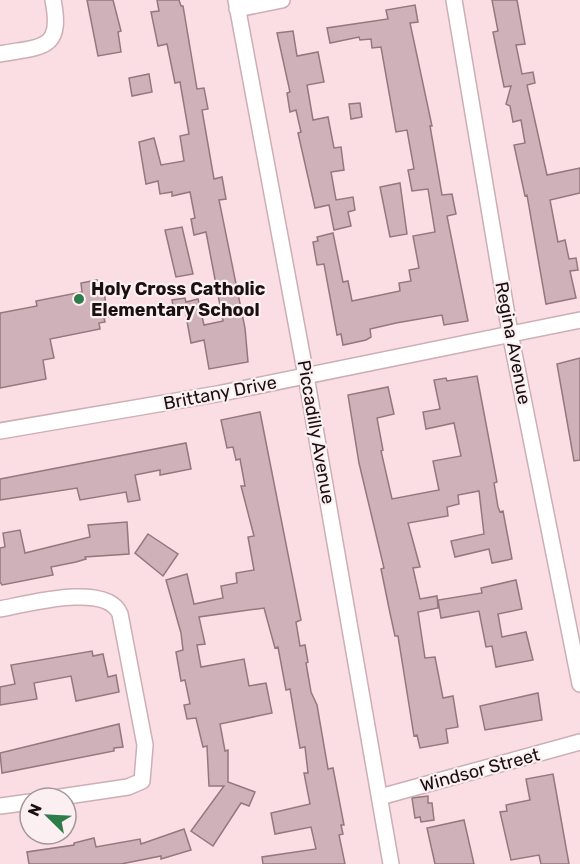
<svg xmlns="http://www.w3.org/2000/svg" width="580" height="864" font-family="Rubik,sans-serif">
  <rect width="100%" height="100%" fill="#fbdde4"/>
  <path fill="#cfb2b9" stroke="#93787e" stroke-width="1.5" d="M87,0H113L121,31L118,32L121,52L98,56Z
    M157,0H179L181,6H183L197,89L204,88L208,109L202,110L214,179L222,177L226,199L219,200L245,328L248,362L209,369L204,340L191,343L185,310L174,312L172,300L185,298L186,302L198,299L204,325L223,321L206,232L194,235L191,219L195,218L190,192L172,196V192L160,194L158,181L146,184L139,142L154,138L161,165L184,161L180,136L189,134L180,82L175,83L167,44L158,46L151,12L159,11Z
    M492,0H517L525,44L516,45L522,74L533,72L535,83L527,85L547,175L580,168V193L550,200L558,242L565,240L569,259L576,258L578,270L570,271L576,298L546,304L527,195L525,196L514,145L525,143L521,120L513,122L510,106L506,104L511,86L504,87L493,32L498,31Z
    M415,5L418,22L410,23L432,126H430L442,195L452,194L456,214L447,216L468,321L444,325L442,315L396,323L370,329L371,337L366,340L343,345L341,334L337,335L324,264L317,265L313,242L318,241L317,237L333,233L343,282L348,281L352,301L400,291L399,283L411,281L409,270L419,268L413,236L435,232L428,189L412,191L408,170L414,169L407,130L396,132L381,47L372,48L371,39L360,40L359,37L330,43L327,28L388,19L386,10Z
    M293,31L297,56L318,52L324,82L307,85L313,120L328,117L334,148L341,147L344,170L331,172L336,200L353,197L355,210L348,212L351,226L334,230L329,205L315,208L298,133L301,132L296,110L290,112L287,93L290,92L277,33Z
    M149,74L152,92L132,96L129,78Z
    M360,103L362,117L351,119L349,104Z
    M400,183L407,234L390,237L380,187Z
    M182,227L193,274L176,277L165,230Z
    M97,280L99,293L104,292L108,317L104,318L105,322L99,323L100,329L50,339L54,358L43,360L46,379L0,388V313L37,306L36,301L82,292L81,283Z
    M580,358V460L574,461L557,364Z
    M477,376L497,482L494,483L498,507L500,512L503,511L512,559L492,563L489,549L455,557L451,541L484,534L479,491L458,495L459,504L447,507L448,516L408,523L420,567L413,568L420,599L437,596L438,608L418,612L425,658L435,657L443,698L453,696L458,727L446,729L448,743L420,748L417,735L414,736L398,636H395L390,613L381,569L384,568L359,463L348,395L388,387L394,414L377,418L383,450L381,451L392,499L439,490L433,461L461,456L454,423L426,429L423,412L440,409L434,380L446,378L447,381Z
    M260,412L301,620L296,622L300,646L305,645L308,662L306,663L311,692L317,705L328,769L333,768L344,825H341L343,834L339,835L345,864H263L262,857L316,849L311,827L275,834L271,813L310,804L304,773H308L305,747L300,748L290,689L286,690L278,647L275,648L264,608L199,617L205,644L197,645L201,667L244,659L249,686L266,683L272,713L220,724L225,751L228,750V782L255,792L249,806L241,803L213,846L191,831L224,786H209L207,746L203,747L196,718L187,719L184,705L190,704L185,680L181,681L176,652L183,650L181,633L166,580L187,574L194,604L223,598L221,586L237,583L236,573L254,570L248,537L254,536L241,486H245L240,459L236,460L233,447L227,448L221,420Z
    M186,443L191,469L160,475V470L135,475L140,500L128,502L126,492L80,500L77,488L0,500V479Z
    M127,522L129,554L85,557L86,559L76,562L51,567L53,575L2,585L0,582V548L5,547L3,533L20,530L25,553L90,537L88,525Z
    M148,534L178,554L163,576L135,553Z
    M516,580L522,609L498,614L502,637L526,632L533,660L496,667L492,646L486,647L479,611L441,618L438,600L482,593L481,588Z
    M92,651L93,656L103,654L108,677L116,675L119,692L76,701L71,676L34,683L37,699L0,705V687L15,684L11,665Z
    M538,693L542,720L485,730L480,706Z
    M119,724L123,747L114,748V751L2,773L0,753Z
    M553,774L569,864H541L539,855L511,860L500,812L507,811L506,805L530,800L526,779Z
    M428,796V803H432L434,820L421,822L420,817L415,818L412,798Z
    M464,820L474,864H435L427,828Z
    M184,829L191,850L161,859V856L121,864H29L27,852L74,845V843L94,838L96,847L140,839L141,844Z"/>
  <g fill="none" stroke-linecap="round" stroke-linejoin="round">
    <g stroke="#ccafb5" stroke-width="18">
      <path id="minor" d="M236,0L306,376L391,864
        M454,0L510,333L580,684
        M237,9L282,0
        M0,54C42,46 63,51 53,0
        M0,431L217,394L580,320
        M0,609C27,604 107,582 120,614L145,745L142,781L128,787L54,798
        M380,797L580,742
        M0,806L30,802"/>
    </g>
    <use href="#minor" stroke="#fff" stroke-width="15"/>
  </g>
  <circle fill="#2f7c4b" stroke="#fceff2" stroke-width="2" cx="79" cy="299" r="6"/>
  <g text-anchor="middle" stroke-width="4.5" stroke-linejoin="round" paint-order="stroke">
    <g font-size="18" font-weight="bold" fill="#1a1012" stroke="#fceff2" text-anchor="start">
      <text x="91" y="295">Holy Cross Catholic<tspan x="91" dy="21">Elementary School</tspan></text>
    </g>
    <g font-size="18" fill="#1a1012" stroke="#fceff2">
      <text transform="translate(513 343) rotate(79)" y="6">Regina Avenue</text>
      <text transform="translate(220 393) rotate(-11)" y="6">Brittany Drive</text>
      <text transform="translate(316 432) rotate(80)" y="6">Piccadilly Avenue</text>
      <text transform="translate(480 770) rotate(-15)" y="6">Windsor Street</text>
    </g>
  </g>
  <g transform="translate(48 816) rotate(294)"><circle r="28" fill="#fceff2" stroke="#a29698" stroke-width="1.5"/>
  <path d="M0-4.5L10 22L0 15L-10 22Z" fill="#2f7c4b"/>
  <text y="-9" font-size="16" font-weight="bold" text-anchor="middle" fill="#1a1012">N</text>
  </g>
</svg>
